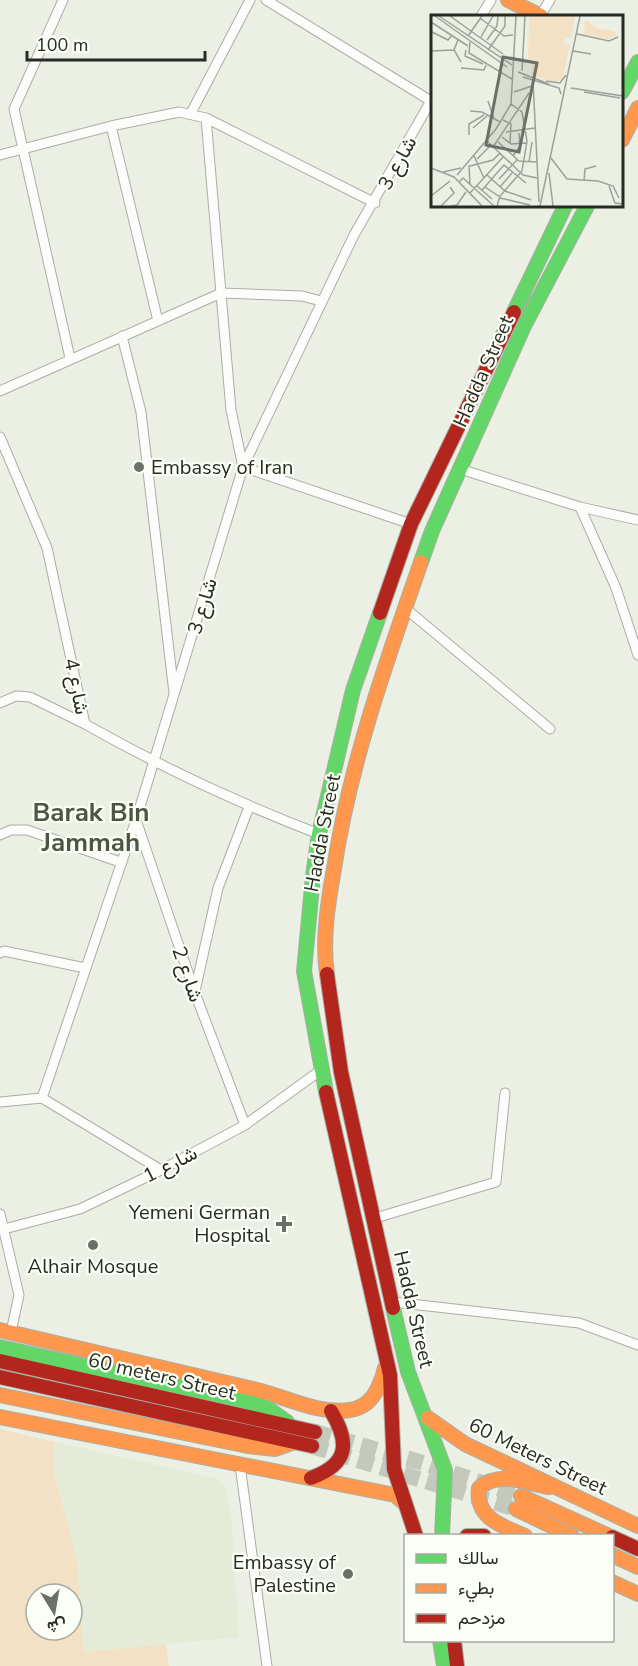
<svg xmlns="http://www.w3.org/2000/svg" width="638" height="1666" font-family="'Nunito Sans',Vazirmatn,sans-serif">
  <rect width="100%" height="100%" fill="#ebefe4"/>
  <path fill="#e4ecd8" d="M55,1442L218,1479L226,1489L231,1514L239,1637L83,1652L77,1561L53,1468Z"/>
  <path fill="#f3e1c5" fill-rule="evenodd" d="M0,1429L55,1442L53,1468L77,1561L83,1652L166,1644L169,1666H0ZM36,1594H72V1630H36Z"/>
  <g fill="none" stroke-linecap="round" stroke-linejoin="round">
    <path stroke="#c4c8bd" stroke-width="16" stroke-dasharray="16 8" stroke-linecap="butt" d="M315,1432L423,1463L521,1496
      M312,1446L516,1509"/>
    <g stroke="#aaaea5" stroke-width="11">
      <path id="street" d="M63,0L14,109L70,358
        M266,0L431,101
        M481,16L491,0
        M540,16L550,0
        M191,113L250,0
        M206,118L231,410L243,467L411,524
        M111,126L158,321
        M0,155L111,126L179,112L206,118L375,203
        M122,336L141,412L174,693
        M0,391L221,293L302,296L321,301
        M0,437L47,548L85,724C161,767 238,803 319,834
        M460,469L580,507L638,520
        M580,507L616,588L638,655
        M405,608L550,729
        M0,703L16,696L30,697L85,724
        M136,820L195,993L245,1125
        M0,835L11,830H27L120,862
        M0,953L4,951L85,968
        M195,991L218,888L249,807
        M42,1098L136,820L243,467L354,235L432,99
        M42,1098L161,1170
        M0,1102L42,1098
        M0,1214L19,1295L11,1332
        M372,1219L496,1182L505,1093
        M4,1229L80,1209L161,1170L245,1125L321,1070
        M393,1302L579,1323L638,1345
        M240,1465L267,1666"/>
    </g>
    <g stroke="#aaaea5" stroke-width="16">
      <path id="fast" d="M622,92L638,62
        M514,312L565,206
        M421,562L432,531L524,326L587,206
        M326,1092L304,971L313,876L319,834L353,690L380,613
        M393,1308L408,1372L445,1470L442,1536
        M0,1347L240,1400L266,1407L287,1422
        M440,1640L444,1666"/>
    </g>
    <g stroke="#aaaea5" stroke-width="16">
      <path id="slow" d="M508,0L541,16
        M622,140L638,108
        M327,974C322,940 328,902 334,869C350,763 386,663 421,562
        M0,1330C86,1350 172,1370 257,1390C286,1397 320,1415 350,1410C372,1407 380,1387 385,1368
        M0,1395L248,1446L275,1449L295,1442
        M0,1417L395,1495L403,1502
        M428,1418L465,1444L638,1526
        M521,1496L609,1536
        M516,1509L572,1536
        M525,1536C502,1526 475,1518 479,1488C500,1470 525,1483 549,1487
        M612,1555L638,1567
        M612,1582L638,1594"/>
    </g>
    <g stroke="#aaaea5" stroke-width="16">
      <path id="jam" d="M380,613L411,524L514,312
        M327,974L341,1072L393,1308
        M326,1092L390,1375L394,1469L416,1536
        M0,1361L315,1432
        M0,1377L312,1446
        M311,1478C349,1464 350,1443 331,1411
        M467,1536H484
        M612,1537L638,1549
        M454,1640L457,1666"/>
    </g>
    <use href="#street" stroke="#fcfdfb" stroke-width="9"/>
    <use href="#fast" stroke="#63d668" stroke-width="14"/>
    <use href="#slow" stroke="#ff974d" stroke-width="14"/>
    <use href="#jam" stroke="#b3261e" stroke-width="14"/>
  </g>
  <g fill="#6c7067" stroke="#fcfff6" stroke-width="2">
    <circle cx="139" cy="467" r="6"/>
    <path d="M281 1215h6v6h6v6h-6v6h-6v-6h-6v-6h6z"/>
    <circle cx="93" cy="1245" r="6"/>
    <circle cx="348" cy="1574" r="6"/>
  </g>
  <g text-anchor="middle" stroke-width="4.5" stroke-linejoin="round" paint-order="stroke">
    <g font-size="20" fill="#282b23" stroke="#fcfff6">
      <text transform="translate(397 163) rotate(-61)" y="7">شارع 3</text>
      <text transform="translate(483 371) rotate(-66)" y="7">Hadda Street</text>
      <text transform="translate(202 606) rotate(-73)" y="7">شارع 3</text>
      <text transform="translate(77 686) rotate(78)" y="7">شارع 4</text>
      <text transform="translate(322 833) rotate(-79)" y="7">Hadda Street</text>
      <text transform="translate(188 974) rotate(71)" y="7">شارع 2</text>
      <text transform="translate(170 1164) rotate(-27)" y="7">شارع 1</text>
      <text transform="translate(414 1309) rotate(77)" y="7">Hadda Street</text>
      <text transform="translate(162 1376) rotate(13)" y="7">60 meters Street</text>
      <text transform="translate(538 1456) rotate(26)" y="7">60 Meters Street</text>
    </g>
    <g font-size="20" fill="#282b23" stroke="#fcfff6" text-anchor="end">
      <text x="151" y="474" text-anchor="start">Embassy of Iran</text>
      <text x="270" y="1219">Yemeni German<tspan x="270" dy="23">Hospital</tspan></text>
      <text x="93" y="1273" text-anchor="middle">Alhair Mosque</text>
      <text x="336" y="1569">Embassy of<tspan x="336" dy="23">Palestine</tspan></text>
    </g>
    <g font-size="26" font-weight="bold" fill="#4f5544" stroke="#fcfff6">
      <text x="91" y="821">Barak Bin<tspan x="91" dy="30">Jammah</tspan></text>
    </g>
  </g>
  <g transform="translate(431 15)">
    <rect width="192" height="192" fill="#ebefe4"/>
    <path d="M98,1H144L140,23L134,22L133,29L139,30L131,65L124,67L100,60L101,48H97ZM154,5L168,14L183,16L186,20L175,24L153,19Z" fill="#f3e1c5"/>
    <path fill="none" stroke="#9da197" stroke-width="1.5" d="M4,1L76,52M8,1L81,50M19,1L72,39M49,3L73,21L82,20M0,7L37,31M1,17L17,25L21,20M146,19L178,26L187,22M37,21L51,1M50,22L62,1M27,25L23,35L30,47M56,25L66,11L67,1M39,27L38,38L81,64M35,35L34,41L52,49M57,35L74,11V1M0,36L23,35M142,36L160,39M30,53L53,55L55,50M91,56L94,1M87,57L118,69M92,62L128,73L130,79M102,66L108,187M115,66L129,68L135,60M140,73L192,81M83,77L101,71M153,77L189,83M57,86L63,104M39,96L51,97L69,107M72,105L80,109L79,128M42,113L56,101M75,117L104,113M38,120V109L53,100M71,122L80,129L95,128M56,126L92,160L106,163M67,127L88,146L106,147M62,132L98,78M43,141L53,163M82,141L89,131L88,118M120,143L136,164L167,166L182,171L188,183M46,144L60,130M98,147L101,127M38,150L39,170M39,151L62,145L69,138M0,153L23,162L51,191M12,157L30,153M118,158L122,191M26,160L65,114L80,89L85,1M56,160L74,176L100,185M68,164L86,145M153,166L154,154L165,151M28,167L32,163L63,191M46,171L61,184M178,171L184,188L192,189M54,172L69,182M69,172L81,158M51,175L73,150L95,168M39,178L73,141M0,181L19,166M69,183L99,190M10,191L23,178L19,172M20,191L26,190L35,177M66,191L69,181L91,156L96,126L91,97L80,89M109,191L149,1"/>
    <path fill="#6c7067" fill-opacity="0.15" stroke="#6c7067" stroke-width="3" d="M72,42L106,48L88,137L55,130Z"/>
    <rect width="192" height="192" fill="none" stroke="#282b23" stroke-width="3"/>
  </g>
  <rect x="404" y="1534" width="210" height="108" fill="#fcfff6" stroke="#a7aaa2" stroke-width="1.5"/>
  <rect x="416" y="1554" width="30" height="9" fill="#63d668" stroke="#a7aaa2" stroke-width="1.5"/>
  <text x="458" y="1564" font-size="18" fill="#282b23">سالك</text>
  <rect x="416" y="1584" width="30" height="9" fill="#ff974d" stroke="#a7aaa2" stroke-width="1.5"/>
  <text x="458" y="1594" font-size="18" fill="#282b23">بطيء</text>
  <rect x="416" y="1614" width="30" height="9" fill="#b3261e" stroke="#a7aaa2" stroke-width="1.5"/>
  <text x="458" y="1624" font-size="18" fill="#282b23">مزدحم</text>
  <g transform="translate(54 1612) rotate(169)"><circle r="28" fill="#fcfff6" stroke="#a7aaa2" stroke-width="1.5"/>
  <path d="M0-4.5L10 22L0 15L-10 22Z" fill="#6c7067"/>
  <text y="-9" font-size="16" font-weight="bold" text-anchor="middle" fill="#282b23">ش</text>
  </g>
  <path d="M27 51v9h178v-9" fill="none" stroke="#282b23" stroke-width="3"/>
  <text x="36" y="51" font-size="18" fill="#282b23" stroke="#fcfff6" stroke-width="4.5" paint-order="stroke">100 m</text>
</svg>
